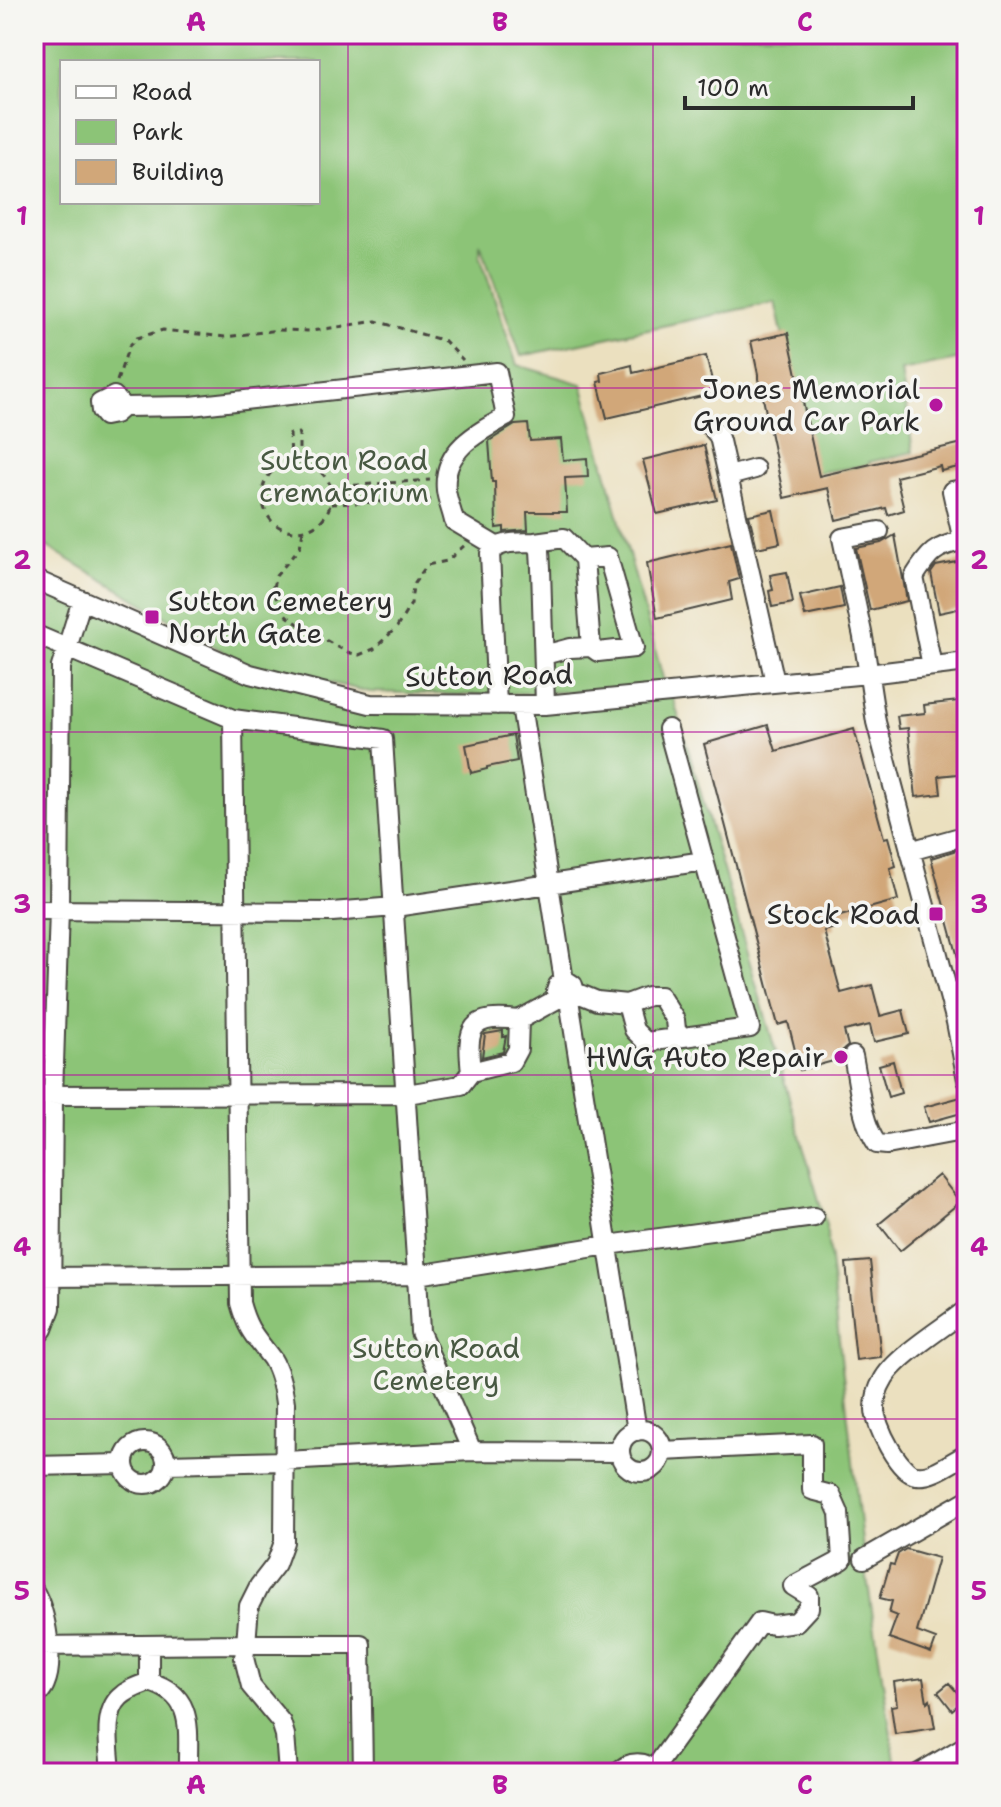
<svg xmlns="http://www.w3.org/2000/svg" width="1001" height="1807" font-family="'Shantell Sans',sans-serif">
  <rect width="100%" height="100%" fill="#f6f6f2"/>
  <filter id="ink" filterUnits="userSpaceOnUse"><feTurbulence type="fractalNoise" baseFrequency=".0125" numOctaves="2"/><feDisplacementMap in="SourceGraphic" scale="16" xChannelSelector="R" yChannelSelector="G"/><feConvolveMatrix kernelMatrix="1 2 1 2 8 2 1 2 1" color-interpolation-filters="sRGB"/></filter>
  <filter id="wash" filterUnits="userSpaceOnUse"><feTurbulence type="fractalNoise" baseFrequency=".006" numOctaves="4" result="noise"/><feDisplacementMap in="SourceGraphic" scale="32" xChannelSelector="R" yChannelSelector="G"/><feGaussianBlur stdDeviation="1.8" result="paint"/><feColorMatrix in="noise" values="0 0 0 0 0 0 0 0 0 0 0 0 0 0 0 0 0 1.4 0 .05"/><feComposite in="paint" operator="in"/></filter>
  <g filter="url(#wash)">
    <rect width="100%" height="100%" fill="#ebe0bf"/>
    <path fill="#8cc477" stroke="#5c7851" stroke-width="2" fill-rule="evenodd" d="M34,34H967V358L901,371L913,452L869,462L870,465L814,473L775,302L521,356L480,243V255L517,365L582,384L666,689L465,695L370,692L243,663L46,546L34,544ZM62,62H318V202H62Z
      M34,579L250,674L370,704L672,694L826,1225L864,1559L897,1773H34Z"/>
    <g id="blocks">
      <path fill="#d1a779" d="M788,333L819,476L967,442V465L941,471L940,466L896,477L904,510L888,515L886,508L836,520L828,488L784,498L751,341Z
        M706,356L715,393L607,418L598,382L602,381L601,373L632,365L633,373Z
        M528,424L530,441L561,439L563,460L587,458L588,477L565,478L567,512H527L528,530L504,532V527L496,528L495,482H492L489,441L515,425Z
        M704,445L717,500L657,514L643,460Z
        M773,510L780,543L757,548L749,515Z
        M895,535L907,601L870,610L856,548L881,543Z
        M731,543L739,579L729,582L732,600L657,618L647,563Z
        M967,560V607L939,613L931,573L936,566Z
        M787,572L793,603L772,607L769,591L773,590L770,575Z
        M840,587L844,608L805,616L800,596Z
        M967,700V773L939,776L941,794L916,797L908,728L899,729L897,716L925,713L924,705Z
        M768,725L776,751L854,729L884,838L888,837L896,866L890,868L898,900L833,918L835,928L824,931L841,993L872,985L880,1016L903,1010L909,1034L874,1042L870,1025L844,1031L848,1046L842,1051L841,1059L800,1070L788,1022L778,1025L704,744Z
        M513,735L517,761L487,767V769L471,773L466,745Z
        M960,849L967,851V976H963L931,858Z
        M503,1031V1037L506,1036L503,1052L482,1057L485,1034Z
        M893,1061L901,1093L888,1097L879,1065Z
        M961,1097L965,1112L929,1122L924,1107Z
        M939,1175L960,1202L900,1251L879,1224Z
        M870,1261L881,1357L856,1360L846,1263Z
        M906,1549L938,1558L917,1632L936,1639L931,1653L889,1638L897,1616L889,1613L892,1601L880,1598L890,1564L894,1565L898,1554Z
        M923,1678L927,1702L930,1699L935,1728L895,1734L891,1706L897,1705L894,1682Z
        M949,1683L964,1700L952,1710L938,1692Z"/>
    </g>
  </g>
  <g filter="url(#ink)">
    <use href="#blocks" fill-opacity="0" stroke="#484641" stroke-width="2"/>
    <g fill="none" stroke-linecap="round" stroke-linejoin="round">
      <g stroke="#484641" stroke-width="22">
        <path id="minor" d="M123,407L114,396L100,403L101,411L105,416L115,414L123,407L191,406L497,372L506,417C476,433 442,451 446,490C447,500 452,511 454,521L496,546
          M710,426L718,435L720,441L775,682
          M729,476L755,469
          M879,531L842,538L863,637L876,722L956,1022L967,1080
          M535,542L564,538L584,559L591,647L570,648L544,655
          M584,559L608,557L634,648L598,652L591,647
          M34,579L250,674L370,704L545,705L868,674L967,662
          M34,634L233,719L383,739L417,1275L34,1277
          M932,666L914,577C929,553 935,546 963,541L952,491L967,488
          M497,705L490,553C501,540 519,543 535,542L540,550L541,568L545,705
          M521,705L564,981
          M910,851L960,837L967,839
          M34,910L332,912L395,907L704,861
          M575,992L572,998L565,1000L559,998L556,991L558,985L567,981L573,985L575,992L597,1001L627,1004L634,1030L646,1042L750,1028L668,729
          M569,1000L637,1431
          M627,1004L648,996H660L675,1020L677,1039
          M853,1056C859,1084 861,1121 877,1144L887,1145L967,1130
          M471,1072C466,1027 470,1014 519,1020
          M34,1095L407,1094L461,1085L471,1072L511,1062L518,1049L519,1020L559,998
          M967,1312H963C943,1328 894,1358 883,1380C878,1388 875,1399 875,1409C875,1425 899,1473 916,1475C932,1478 953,1461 967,1454
          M34,1340L43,1329L51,1308L53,1095L59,910L61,667L82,600
          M620 1451a21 21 0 1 1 42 0a21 21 0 1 1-42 0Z
          M124 1463a21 21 0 1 1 42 0a21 21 0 1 1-42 0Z
          M620,1452L472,1451L420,1332L417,1275L608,1245L814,1217
          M167,1464L285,1461L472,1451
          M34,1466L123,1464
          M864,1559L967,1500
          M34,1591C46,1611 55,1662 45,1684C43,1690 37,1695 34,1700
          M149,1645V1682C197,1695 187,1733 188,1773
          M34,1646L246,1644L249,1606L259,1586L276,1564L284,1542L285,1403C283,1388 280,1372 272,1359C255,1336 248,1332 240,1303L233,719
          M654,1769L760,1622L773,1625L796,1622L809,1608V1596L793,1586L842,1560L839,1513L831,1495L812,1490V1444L662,1451
          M111,1773C110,1751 102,1713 120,1697C128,1689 139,1686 149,1682
          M288,1773L285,1735L281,1722L251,1686L244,1658L246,1644H361L363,1773
          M617,1773C629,1760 646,1760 657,1773
          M919,1773L967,1745"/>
      </g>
      <path stroke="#484641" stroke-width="3" stroke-dasharray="6 6" stroke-linecap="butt" d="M117,381L129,346L137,338L163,330L225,337L278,330L312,331L376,321L445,341L463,360
        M291,463L290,434L299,433V462
        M331,487C314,446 255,460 263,503C272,548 338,536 331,487L430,480
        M331,504L431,500
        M303,531L300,547L276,576L273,587L278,604L287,616L307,630L347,652L359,655L374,649L397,627L411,604L413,585L427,565L447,561L465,545"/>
      <use href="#minor" stroke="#fff" stroke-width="18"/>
    </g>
  </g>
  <path fill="none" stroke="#b5179e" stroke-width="2" stroke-opacity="0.55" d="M348,34V1773M653,34V1773M34,388H967M34,732H967M34,1075H967M34,1419H967"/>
  <g fill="#b5179e" stroke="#f6f6f2" stroke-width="3">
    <circle cx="936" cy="405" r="8"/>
    <rect x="144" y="609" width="16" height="16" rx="4"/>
    <rect x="928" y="906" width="16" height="16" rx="4"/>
    <circle cx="841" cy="1057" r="8"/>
  </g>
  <g text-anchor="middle" stroke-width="7" stroke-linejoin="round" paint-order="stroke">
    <g font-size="28" fill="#2b2b2b" stroke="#f6f6f2" text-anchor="end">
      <text x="920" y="399">Jones Memorial<tspan x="920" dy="32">Ground Car Park</tspan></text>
      <text x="168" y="611" text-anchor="start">Sutton Cemetery<tspan x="168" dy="32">North Gate</tspan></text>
      <text x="920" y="924">Stock Road</text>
      <text x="825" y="1067">HWG Auto Repair</text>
    </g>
    <g font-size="28" fill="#485942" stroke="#f6f6f2">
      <text x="344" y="470">Sutton Road<tspan x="344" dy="32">crematorium</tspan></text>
      <text x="436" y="1358">Sutton Road<tspan x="436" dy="32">Cemetery</tspan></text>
    </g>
    <g font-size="28" fill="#2b2b2b" stroke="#f6f6f2">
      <text transform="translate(489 675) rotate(-1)" y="10">Sutton Road</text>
    </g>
  </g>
  <rect width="1001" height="1807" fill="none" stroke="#f6f6f2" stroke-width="88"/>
  <rect x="60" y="60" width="260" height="144" fill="#f6f6f2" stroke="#a5a5a2" stroke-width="2"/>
  <rect x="76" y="86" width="40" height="12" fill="#ffffff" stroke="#a5a5a2" stroke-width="2"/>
  <text x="132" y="100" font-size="24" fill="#2b2b2b">Road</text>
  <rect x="76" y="120" width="40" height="24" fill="#8cc477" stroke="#a5a5a2" stroke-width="2"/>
  <text x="132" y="140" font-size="24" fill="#2b2b2b">Park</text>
  <rect x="76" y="160" width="40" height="24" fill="#d1a779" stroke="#a5a5a2" stroke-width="2"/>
  <text x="132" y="180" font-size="24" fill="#2b2b2b">Building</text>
  <path d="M685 96v12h228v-12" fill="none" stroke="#2b2b2b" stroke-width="4"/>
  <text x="697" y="96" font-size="24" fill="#2b2b2b" stroke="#f6f6f2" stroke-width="6" paint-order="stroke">100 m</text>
  <rect x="44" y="44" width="913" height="1719" fill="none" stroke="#b5179e" stroke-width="3"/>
  <g font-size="26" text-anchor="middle" font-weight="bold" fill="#b5179e">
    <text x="196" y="31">A</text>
    <text x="500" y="31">B</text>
    <text x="805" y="31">C</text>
    <text x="22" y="225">1</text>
    <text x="979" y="225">1</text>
    <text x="22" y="569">2</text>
    <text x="979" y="569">2</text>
    <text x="22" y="913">3</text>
    <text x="979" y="913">3</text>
    <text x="22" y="1256">4</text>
    <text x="979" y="1256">4</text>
    <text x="22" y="1600">5</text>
    <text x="979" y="1600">5</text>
    <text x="196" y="1794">A</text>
    <text x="500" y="1794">B</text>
    <text x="805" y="1794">C</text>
  </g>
</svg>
